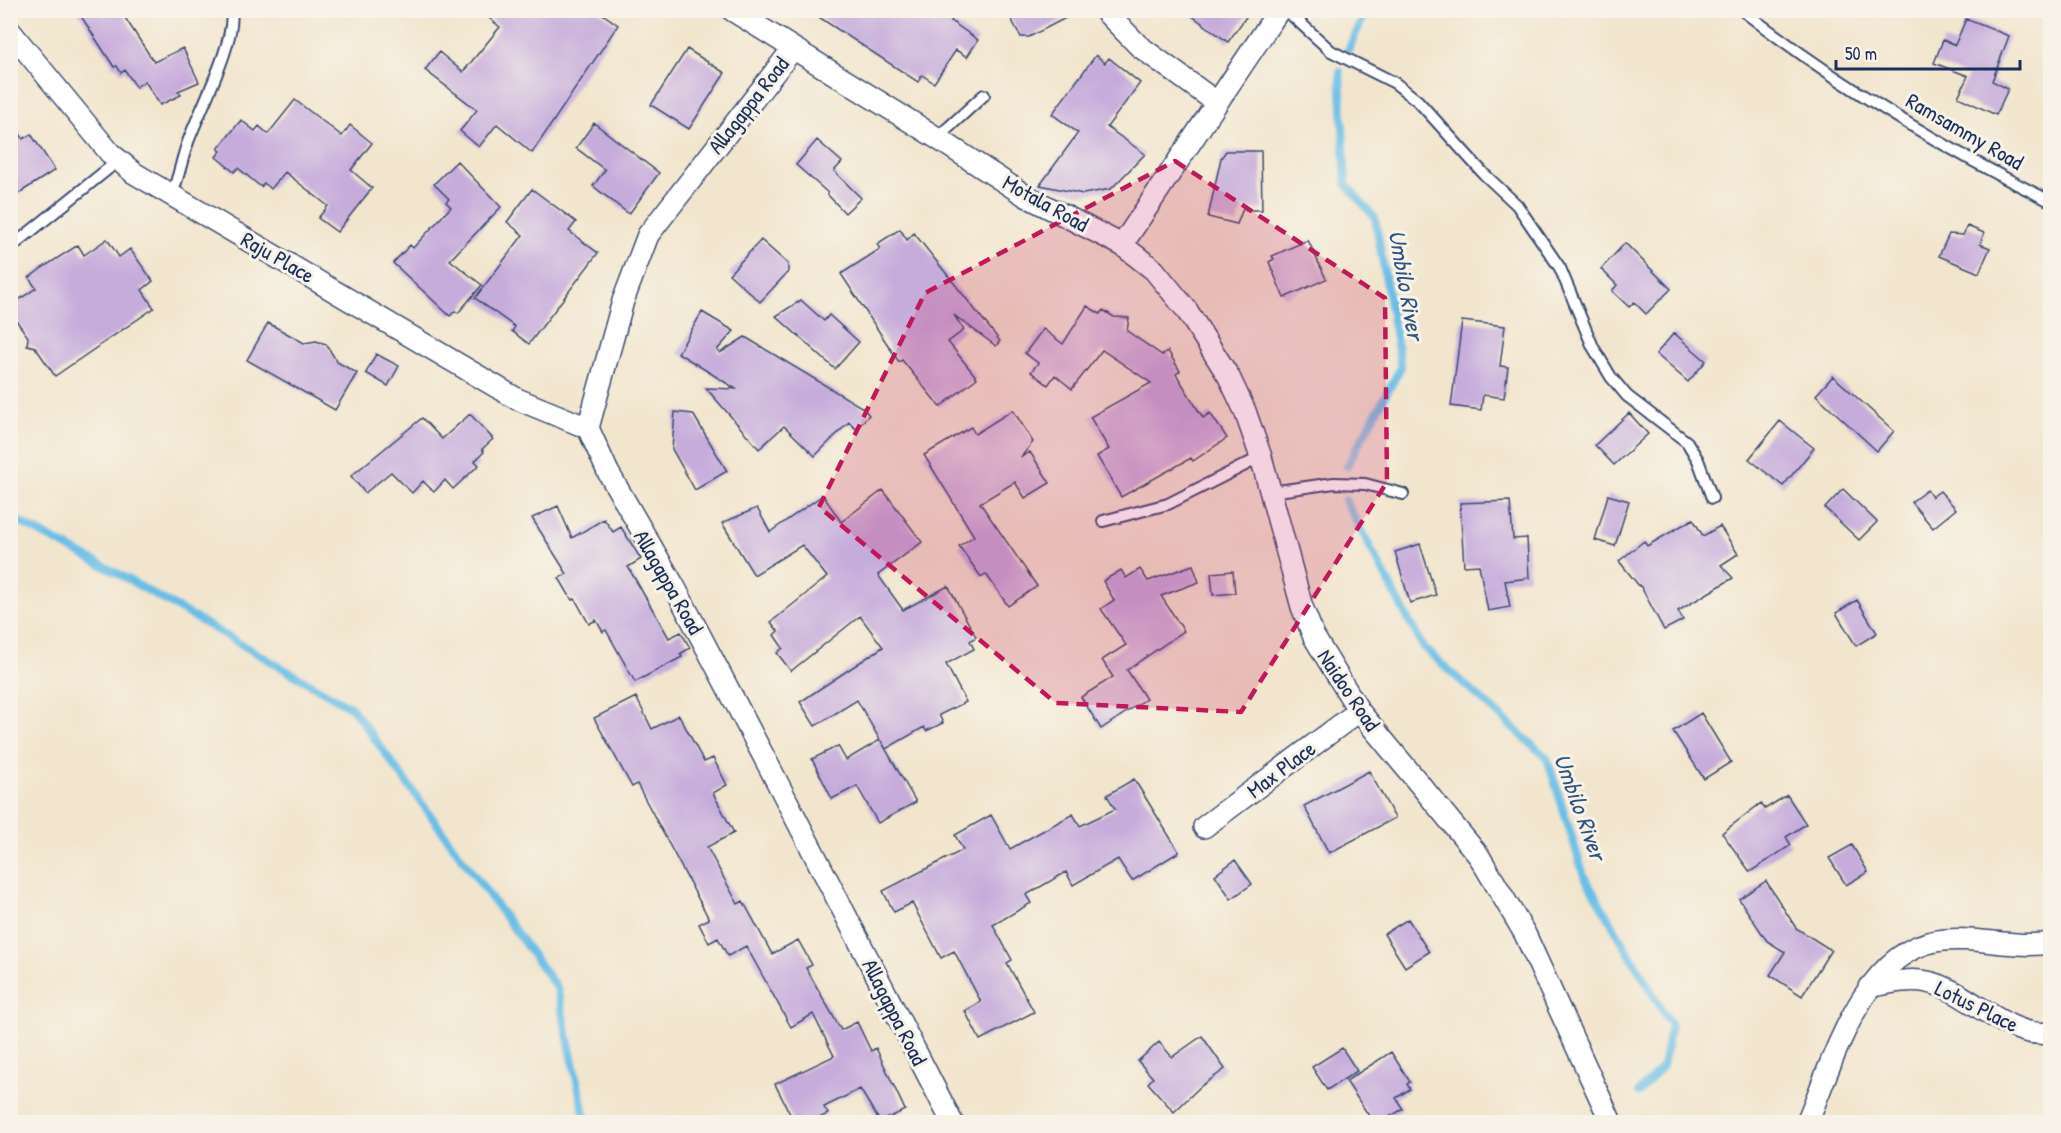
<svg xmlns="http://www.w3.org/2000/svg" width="2061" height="1133" font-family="'Patrick Hand',sans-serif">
  <rect width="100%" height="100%" fill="#f7f3e8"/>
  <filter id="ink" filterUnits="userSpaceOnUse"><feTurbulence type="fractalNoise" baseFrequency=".0167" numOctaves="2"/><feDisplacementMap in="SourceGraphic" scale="12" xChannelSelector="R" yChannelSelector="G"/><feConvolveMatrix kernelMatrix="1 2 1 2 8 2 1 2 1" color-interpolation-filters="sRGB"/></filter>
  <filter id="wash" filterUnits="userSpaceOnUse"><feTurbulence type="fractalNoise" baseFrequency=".008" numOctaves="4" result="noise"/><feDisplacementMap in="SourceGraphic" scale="24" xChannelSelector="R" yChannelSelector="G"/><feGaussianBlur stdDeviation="1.35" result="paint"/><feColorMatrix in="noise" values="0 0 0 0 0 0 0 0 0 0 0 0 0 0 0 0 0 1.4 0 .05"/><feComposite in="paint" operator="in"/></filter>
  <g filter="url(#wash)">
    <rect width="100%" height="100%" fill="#f2e5cd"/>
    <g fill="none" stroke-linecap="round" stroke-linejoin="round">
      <path stroke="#6abee6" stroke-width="8" d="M1348,50L1367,10
        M1340,72L1346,184L1375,218L1401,367L1347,466
        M1345,500L1423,647L1547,758L1584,876L1671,1025L1663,1066L1639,1092
        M10,517L117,573L352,708L557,988L586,1122"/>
    </g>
    <g id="blocks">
      <path fill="#c6acdb" d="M77,10H120L154,62L183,48L199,82L178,91L181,95L160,105L145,81L136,87L125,70L121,73L117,66L114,67Z
        M479,10H597L618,25L532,153L497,124L479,147L460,131L477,110L425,70L439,52L463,72L500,27Z
        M808,10H958L951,21L978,40L967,57L956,50L934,83L922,75L918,82Z
        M1022,10H1081L1029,37H1021L1010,17Z
        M1184,10H1251L1228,42Z
        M1966,19L2009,36L1992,81L2008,89L1996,115L1958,97L1968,76L1934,63L1943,40L1955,45Z
        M687,49L725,73L689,129L651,105Z
        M1096,55L1105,63L1109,58L1140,83L1107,127L1145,154L1111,189L1083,194L1040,185L1078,133L1052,114Z
        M295,100L342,136L350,125L372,143L351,170L372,188L337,232L318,218L328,206L285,172L271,189L264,183L261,187L238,168L234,172L216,157L221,151L218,149L241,120L255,131L259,126L268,134Z
        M10,118L23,139L31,134L55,170L10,199Z
        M594,123L659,173L629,214L593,186L605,170L576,148Z
        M817,140L842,162L834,171L861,198L845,213L827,194L828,193L796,165Z
        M1226,151H1261L1262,210H1246L1244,206L1237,224L1208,217L1221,158Z
        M457,161L501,207L450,260L482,285L458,313L455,311L450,316L393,263L410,245L413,248L451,207L446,202L449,199L434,184Z
        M532,189L576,222L569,231L598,253L529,344L512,331L515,327L475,298L523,235L507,222Z
        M1967,226L1984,233L1980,244L1990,248L1979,273L1939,256L1949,234L1963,235Z
        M900,229L907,240L914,233L1000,341L996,346L954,315L964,330L948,342L977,378L940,407L902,360L899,362L841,274L880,249L877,244Z
        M107,239L119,257L130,249L153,281L142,290L154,308L55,376L35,347L27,345L28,337L10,312V306L36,288L29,278L42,268L78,245L84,255Z
        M761,240L788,264V272L760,302L729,274Z
        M1308,240L1326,279L1284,298L1269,262L1274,259L1272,256Z
        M1625,243L1671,289L1646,314L1634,302L1629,307L1612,291L1617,285L1601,269Z
        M801,300L824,321L829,315L859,342L835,369L776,316Z
        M1087,306L1100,314L1103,310L1114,317L1129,318L1127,331L1162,355L1168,351L1180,371L1176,374L1203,418L1210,413L1227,438L1193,461L1191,458L1121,497L1097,456L1109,449L1090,417L1151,383L1102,350L1072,389L1055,375L1048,385L1031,372L1038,363L1025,353L1043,329L1063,344Z
        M702,312L734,331L717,350L720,353L745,337L863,408L869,415L856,429L849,422L815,456L784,426L759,449L706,388L736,389L678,353Z
        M1462,321L1505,326L1500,366L1508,367L1504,398L1483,395L1481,410L1451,406Z
        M268,323L304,343L316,341L326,344L337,362L357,373L335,410L247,360Z
        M1674,333L1706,361L1688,382L1656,354Z
        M376,354L399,366L388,386L366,373Z
        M1833,376L1894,431L1877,451L1816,395Z
        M1013,410L1033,442L1021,457L1030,452L1050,483L1025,498L1015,482L980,503L1037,586L1008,606L986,574L981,577L959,546L974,536L924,455L971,427L975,434Z
        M675,412L693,414L727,471L695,490L672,449Z
        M1629,413L1648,434L1614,465L1595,445Z
        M470,414L493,439L482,449L484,452L475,461L479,465L453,489L445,480L434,492L423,481L412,493L391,472L365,493L351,476L422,418L442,439Z
        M1780,421L1814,448L1783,486L1749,459Z
        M1843,489L1877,522L1859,540L1825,508Z
        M883,490L922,542L878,575L903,610L948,586L976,637L970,641L974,649L946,664L966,702L939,715L943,723L926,731L924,727L886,749L881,741L916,802L878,823L857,786L832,799L812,759L838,746L846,760L880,740L857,700L815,726L800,702L883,647L860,616L791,671L777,653L783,648L774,635L778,631L771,622L827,577L802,545L754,575L722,523L757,508L770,532L823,495L841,522Z
        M1927,490L1932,497L1940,491L1956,509L1933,528L1911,502Z
        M1608,495L1629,501L1615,546L1595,540Z
        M1510,501L1513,539L1527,538L1529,578L1505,581L1510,607L1488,611L1479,565L1464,566L1460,503Z
        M558,506L572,538L604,519L613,532L621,527L641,559L628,567L669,638L681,632L690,648L680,654L682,657L635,682L606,630L603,632L596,620L589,624L575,599L572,600L559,578L567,574L532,518Z
        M1693,519L1703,536L1720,526L1738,554L1721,565L1733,578L1678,611L1683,620L1664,630L1640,585L1639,586L1619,561L1644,541L1647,546Z
        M1420,544L1436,595L1410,603L1395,552Z
        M1193,565L1199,582L1161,596L1184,631L1127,670L1146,699L1101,729L1081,697L1113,677L1102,660L1126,645L1101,609L1114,600L1103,581L1121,570L1126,578L1140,569L1148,581Z
        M1233,571L1235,593L1213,595L1211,573Z
        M1857,600L1877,633L1856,646L1836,613Z
        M636,697L652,729L679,715L704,762L713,758L727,785L713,793L734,833L707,847L738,904L743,901L772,954L798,940L812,965L806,968L841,1030L857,1022L871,1051L876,1048L905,1110L880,1122L860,1089L824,1107L828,1114L810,1122H794L775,1084L834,1056L813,1014L791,1027L746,946L728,956L718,938L709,943L699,924L709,919L637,784L632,787L594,718Z
        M1701,713L1731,762L1704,779L1673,731Z
        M1369,771L1395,818L1329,853L1304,806Z
        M1134,779L1179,852L1132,881L1118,859L1073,885L1066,872L1026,895L1031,903L993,925L1012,960L1007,963L1034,1012L980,1040L965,1011L981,1002L954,951L941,958L912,903L894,912L883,891L963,850L955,835L991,815L1010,849L1073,814L1080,826L1115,809L1107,795Z
        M1787,795L1806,824L1786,837L1791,845L1750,872L1722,833L1761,803L1765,809Z
        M1852,845L1868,872L1846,885L1829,858Z
        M1235,860L1252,884L1231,899L1215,875Z
        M1766,881L1796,928L1831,950L1802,996L1770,975L1785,952L1767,941L1739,899Z
        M1408,919L1429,952L1405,967L1384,934Z
        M1202,1036L1225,1069L1200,1087L1174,1112L1148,1083L1153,1078L1138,1061L1159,1042L1172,1057Z
        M1342,1048L1357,1071L1327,1090L1312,1067Z
        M1391,1052L1410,1082L1407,1084L1410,1089L1396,1098L1403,1109L1381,1122H1373L1346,1081Z"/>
    </g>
  </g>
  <g filter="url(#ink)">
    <use href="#blocks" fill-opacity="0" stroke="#3b4a6f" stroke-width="1.5"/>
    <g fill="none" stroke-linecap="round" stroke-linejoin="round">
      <g stroke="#3b4a6f" stroke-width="14">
        <path id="lane" d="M1286,10L1331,51L1395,83L1418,101L1484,174L1517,205L1560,268L1593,347L1611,377L1627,396L1687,442L1698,460L1712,498
          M1742,10C1837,84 1943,148 2050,201
          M937,138L984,95
          M171,196C179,178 181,161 188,142C199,111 237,41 231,10
          M10,248L119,160
          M1271,492L1334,483L1365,484L1403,494
          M1103,521L1168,504L1261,457"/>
      </g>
      <g stroke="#3b4a6f" stroke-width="24">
        <path id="street" d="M732,10L937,138L1026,196L1122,245L1154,270L1186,309L1229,377L1245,411L1261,457L1302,607L1314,637L1359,711L1479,856L1525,934L1611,1122
          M1104,10L1139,46L1216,102
          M10,31L110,153L134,173L517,399L588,428
          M792,50L648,235L623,301L588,428L608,472L674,586L774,776L952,1122
          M1122,245L1279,10
          M1204,827L1359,711
          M1869,987C1889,983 1908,978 1928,982C1970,991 2006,1039 2050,1033
          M1807,1122C1833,1062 1862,954 1936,941C1974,935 2013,949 2050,943"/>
      </g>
      <use href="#lane" stroke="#fff" stroke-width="10"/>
      <use href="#street" stroke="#fff" stroke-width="21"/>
    </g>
  </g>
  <path fill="#c2185b" fill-opacity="0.2" stroke="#c2185b" stroke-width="4.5" stroke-dasharray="12 8" stroke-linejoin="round" d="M1175,161L1385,298L1387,482L1241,712L1056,703L819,507L925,293Z"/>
  <g text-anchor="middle" stroke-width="6" stroke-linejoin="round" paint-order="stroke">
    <g font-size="22" fill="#1b2f5e" stroke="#f7f3e8">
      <text transform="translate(748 105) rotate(-52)" y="8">Allagappa Road</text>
      <text transform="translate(1965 131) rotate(30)" y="8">Ramsammy Road</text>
      <text transform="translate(1046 203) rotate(29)" y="8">Motala Road</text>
      <text transform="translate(278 257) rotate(30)" y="8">Raju Place</text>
      <text transform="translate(669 582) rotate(60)" y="8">Allagappa Road</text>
      <text transform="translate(1349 690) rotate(56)" y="8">Naidoo Road</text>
      <text transform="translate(1281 769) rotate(-37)" y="8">Max Place</text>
      <text transform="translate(1977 1006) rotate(26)" y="8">Lotus Place</text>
      <text transform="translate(895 1012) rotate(63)" y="8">Allagappa Road</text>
    </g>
    <g font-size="24" font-style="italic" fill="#2f5380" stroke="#f7f3e8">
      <text transform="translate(1406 285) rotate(80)" y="8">Umbilo River</text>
      <text transform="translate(1580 807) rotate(70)" y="8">Umbilo River</text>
    </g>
  </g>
  <rect width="2061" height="1133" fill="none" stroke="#f7f3e8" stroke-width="36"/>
  <path d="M1836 60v9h184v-9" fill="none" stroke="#1b2f5e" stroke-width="3"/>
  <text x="1845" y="60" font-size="18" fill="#1b2f5e" stroke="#f7f3e8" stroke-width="4.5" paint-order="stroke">50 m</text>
</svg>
